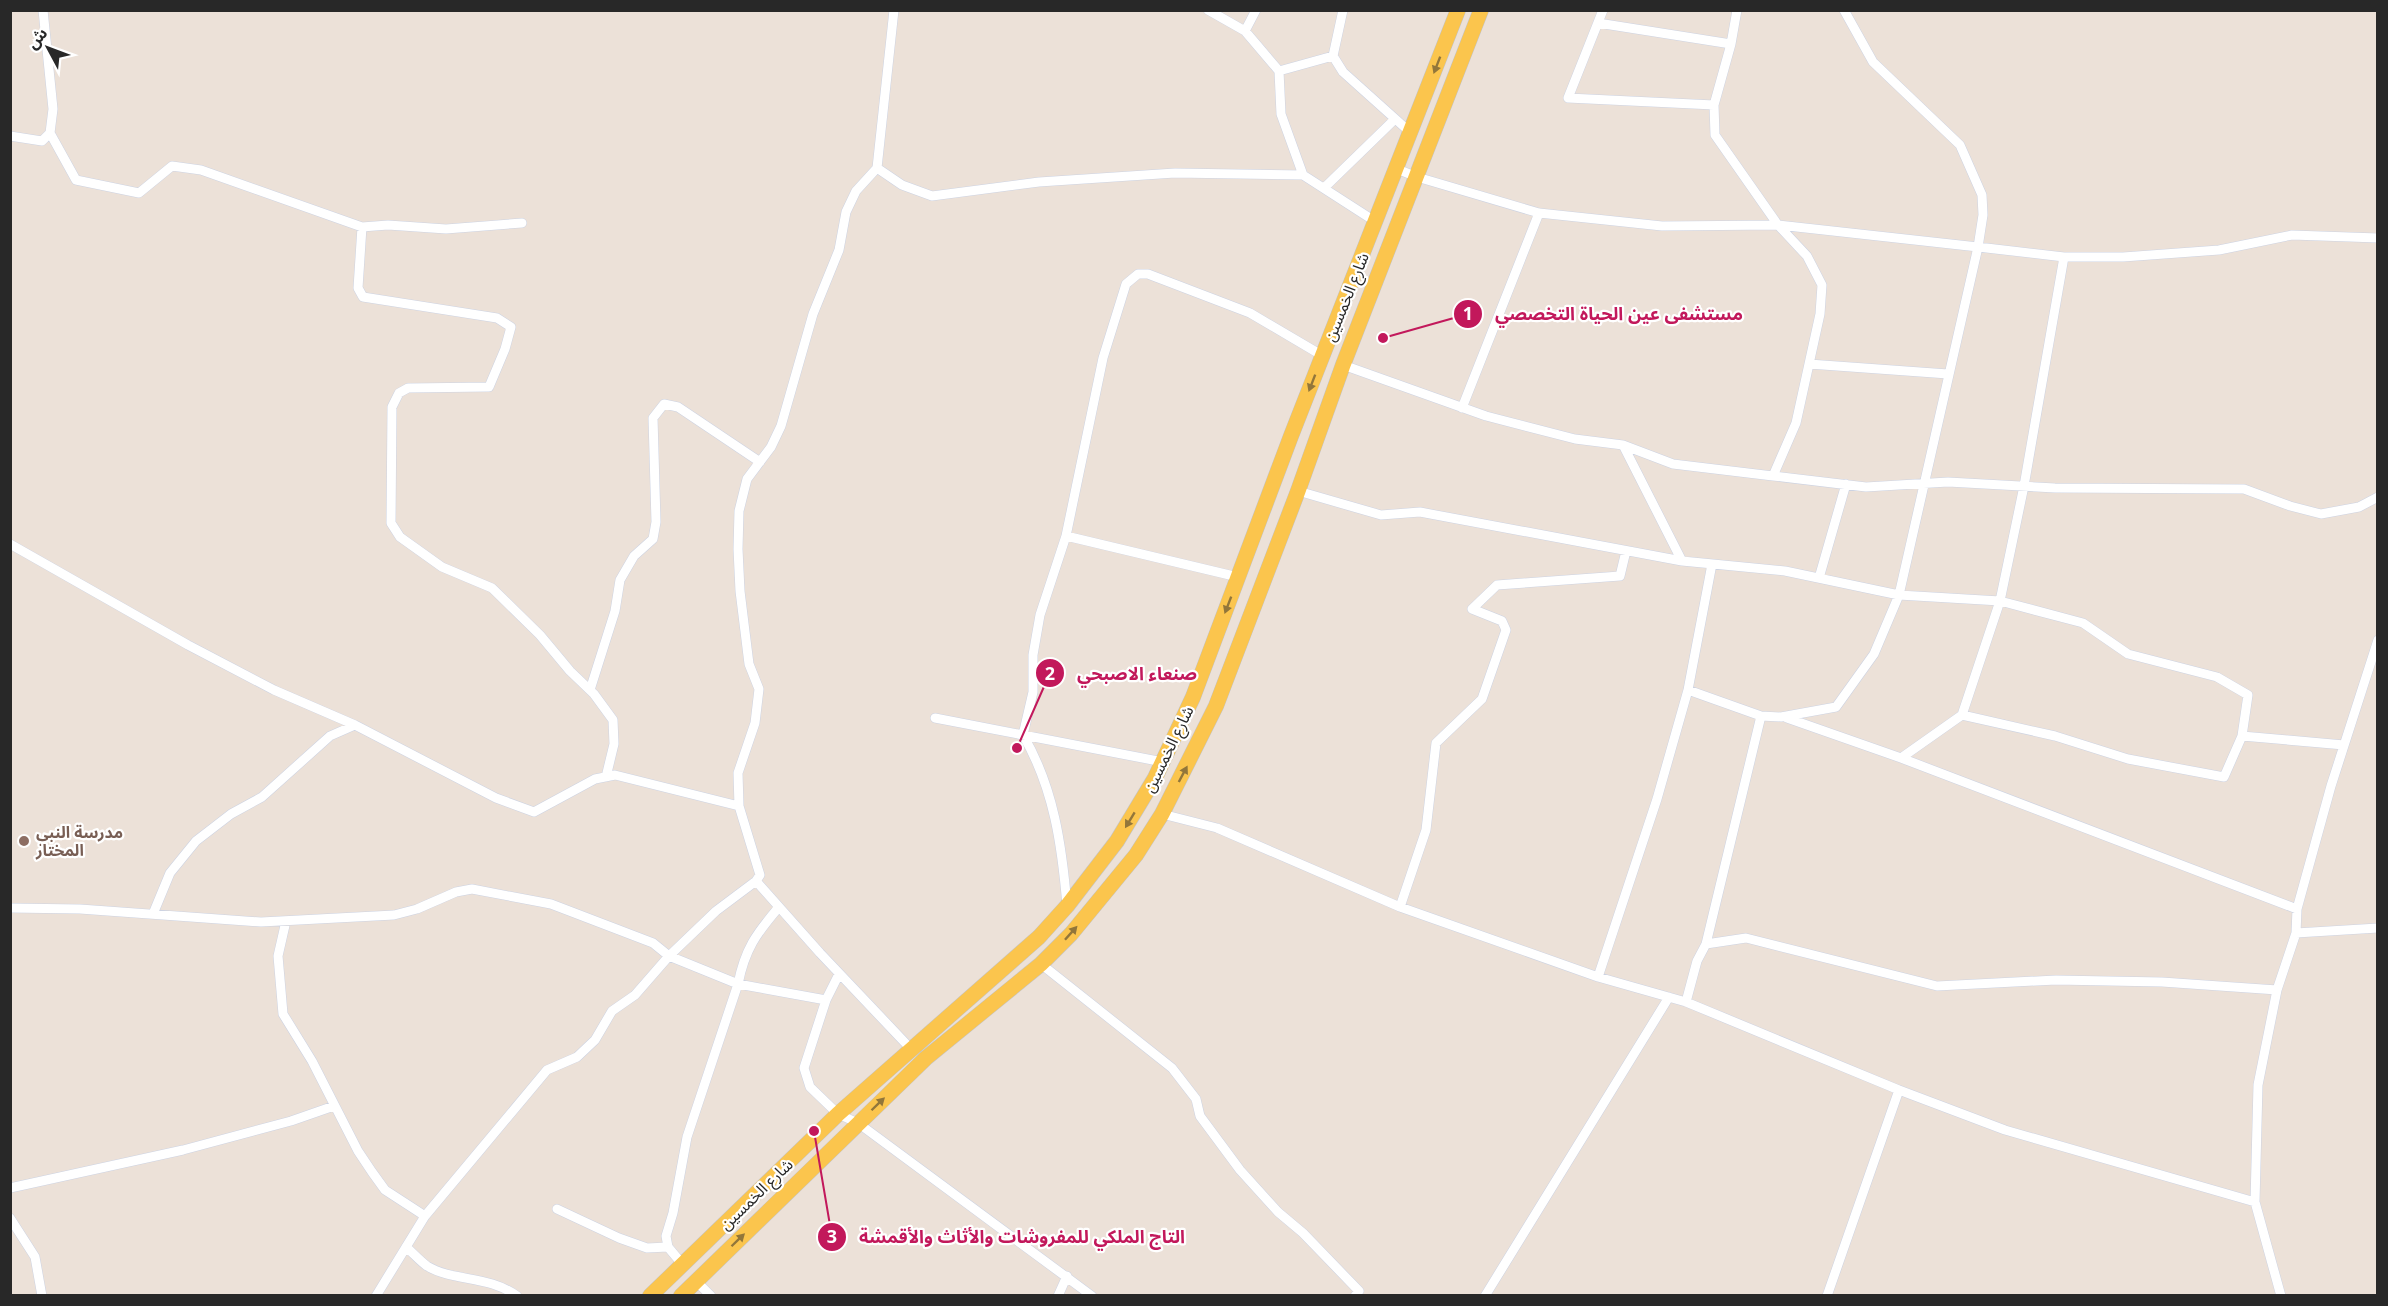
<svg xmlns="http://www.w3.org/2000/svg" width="2388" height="1306" font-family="'Open Sans','Noto Sans Arabic',sans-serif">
  <rect width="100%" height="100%" fill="#ece1d8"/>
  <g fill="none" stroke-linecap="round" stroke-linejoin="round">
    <g stroke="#cdd3e2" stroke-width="10">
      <path id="street" d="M894,10L877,168L902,185L932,196L1039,182L1175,173L1303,175
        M1208,10L1245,31L1279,71L1281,114L1303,175L1376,222
        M1343,10L1333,56L1343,72L1411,133
        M1603,10L1568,98L1714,105
        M1737,10L1731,44L1714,105L1715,135L1778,225L1807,256L1822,285L1820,314L1796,423L1773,476
        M1598,23L1731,44
        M1245,31L1256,10
        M1279,71L1333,56
        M50,133L76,180L139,193L172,166L201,170L362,227L388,225L446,229L522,223
        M10,136L42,141L50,133L53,109L43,10
        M1397,169L1417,177L1539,213L1662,226L1778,225L1978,247L1983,215L1982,195L1960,145L1873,62L1844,10
        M1324,188L1395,119
        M362,227L358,288L363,297L497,318L511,327L505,349L489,387L408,388L399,393L392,407L391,523L400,537L442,567L492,588L540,635L570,671L594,694L613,720L614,744L606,777
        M2064,257L2024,486L2000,601L2083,623L2128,654L2217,677L2248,695L2242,736L2344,745
        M1809,364L1948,374
        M1343,365L1486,416L1575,439L1623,445L1673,464L1773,476L1866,487L1948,482L2055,488L2244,489L2290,506L2321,514L2359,507L2378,497
        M1462,408L1539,213
        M1623,445L1682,561L1785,571L1899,595L1874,654L1836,707L1781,717L1761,716L1688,690L1657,799L1598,977L1686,1002
        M1298,491L1381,515L1420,512L1682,561
        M1066,536L1238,577
        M10,544L188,645L274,690L355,725
        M1819,578L1846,484
        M590,690L615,611L620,580L634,556L653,539L656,522L653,418L664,404L678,407L760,462
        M1688,690L1712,564
        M1962,715L2000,601L1899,595L1978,247L2064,257H2123L2219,250L2292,235L2378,238
        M935,718L1163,762
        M1787,718L1901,758L2297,909
        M1901,758L1962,715L2055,736L2128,759L2224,777L2242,736
        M1162,814L1217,828L1400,907L1426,830L1436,743L1482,699L1506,630L1502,621L1472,609L1497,585L1620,576L1626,551
        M756,881L820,953L911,1049
        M1067,906C1062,846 1054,788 1023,735L1033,692V655L1040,615L1066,536L1103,358L1126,284L1138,274H1148L1250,313L1323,356
        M1400,907L1598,977
        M10,908L80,909L261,922L394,915L417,909L456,892L472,889L551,904L653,943L669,956L738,984L826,1000
        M153,914L170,873L196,841L231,814L262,797L330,736L355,725L496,798L534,812L595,779L615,775L739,806
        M286,921L278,956L283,1014L312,1061L358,1151L372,1172L385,1190L425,1216
        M2296,933L2378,928
        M1706,944L1761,716
        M1041,964L1172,1068L1196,1099L1200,1116L1240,1170L1278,1212L1303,1233L1359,1291L1355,1296
        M839,974L826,1000L804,1068L810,1087L838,1114L858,1123L1092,1296
        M10,1188L183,1150L291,1121L334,1106
        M2255,1202L2005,1130L1899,1090L1686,1002L1697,961L1706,944L1746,938L1937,986L2056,980L2162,982L2277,990
        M557,1209L619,1238L647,1248L668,1247
        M10,1218L35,1257L42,1296
        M406,1247C413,1253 420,1261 427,1266C454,1282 488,1275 517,1296
        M683,1265L668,1247L666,1236L673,1213L687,1137L738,984C745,949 756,934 779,907
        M696,1281L711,1296
        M376,1296L425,1216L547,1070L577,1057L595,1040L612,1011L635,995L669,956L716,911L756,881L760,875L739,806L738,773L755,723L759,689L749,664L740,591L738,549L739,511L747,479L771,447L781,426L813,314L839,250L846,212L856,191L877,168
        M1058,1296L1067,1276
        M1485,1296L1669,997
        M1827,1296L1899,1090
        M2281,1296L2255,1202L2258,1085L2277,990L2296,933L2297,909L2331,786L2378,640"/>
    </g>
    <g stroke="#c3c3c3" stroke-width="16">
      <path id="primary" d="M650,1296L838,1114L1039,937L1067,906L1117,841L1155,778L1193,697L1291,436L1458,10
        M681,1296L926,1058L1041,964L1071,934L1136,855L1162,814L1216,706L1298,491L1343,365L1481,10"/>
    </g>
    <use href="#street" stroke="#fff" stroke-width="9"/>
    <use href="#primary" stroke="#fbc54d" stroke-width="15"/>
  </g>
  <defs><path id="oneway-solid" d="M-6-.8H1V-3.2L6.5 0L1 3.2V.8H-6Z" transform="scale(1.5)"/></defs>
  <g fill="#92763a">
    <use href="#oneway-solid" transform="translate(1437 65) rotate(111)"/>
    <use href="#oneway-solid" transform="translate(1312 383) rotate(111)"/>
    <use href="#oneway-solid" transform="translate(1228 605) rotate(111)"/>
    <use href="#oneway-solid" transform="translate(1183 774) rotate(-62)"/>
    <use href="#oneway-solid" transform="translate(1130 820) rotate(121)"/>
    <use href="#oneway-solid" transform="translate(1071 933) rotate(-48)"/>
    <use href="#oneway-solid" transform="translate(878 1104) rotate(-44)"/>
    <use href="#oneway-solid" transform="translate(738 1240) rotate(-44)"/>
  </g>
  <circle fill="#8d6e63" stroke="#fff" stroke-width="2" cx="24" cy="841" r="6"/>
  <g text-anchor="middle" stroke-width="4.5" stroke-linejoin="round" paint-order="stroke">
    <g font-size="16" fill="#282828" stroke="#fff">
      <text transform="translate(1346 297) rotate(-68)" y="6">شارع الخمسين</text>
      <text transform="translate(1168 749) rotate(-64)" y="6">شارع الخمسين</text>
      <text transform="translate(756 1194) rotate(-44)" y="6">شارع الخمسين</text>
    </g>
    <g font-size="16" font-weight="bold" fill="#785e54" stroke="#fff" text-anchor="start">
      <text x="36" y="838">مدرسة النبي<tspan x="36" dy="18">المختار</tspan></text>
    </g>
  </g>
  <path fill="none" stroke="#c2185b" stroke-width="2" d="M1383 338L1468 314M1017 748L1050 673M814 1131L832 1237"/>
  <g fill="#c2185b" stroke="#fff" stroke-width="2">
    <circle cx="1383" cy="338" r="6"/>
    <circle cx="1017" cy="748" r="6"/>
    <circle cx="814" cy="1131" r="6"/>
    <circle cx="1468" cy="314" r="15"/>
    <circle cx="1050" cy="673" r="15"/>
    <circle cx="832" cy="1237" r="15"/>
  </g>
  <g font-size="18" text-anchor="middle" font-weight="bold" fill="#fff">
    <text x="1468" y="320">1</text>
    <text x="1050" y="680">2</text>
    <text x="832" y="1243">3</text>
  </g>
  <g font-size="18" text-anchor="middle" font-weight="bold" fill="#c2185b" stroke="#fff" stroke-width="4.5" stroke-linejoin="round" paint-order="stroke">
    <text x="1619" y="320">مستشفى عين الحياة التخصصي</text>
    <text x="1137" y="680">صنعاء الاصبحي</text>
    <text x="1022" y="1243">التاج الملكي للمفروشات والأثاث والأقمشة</text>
  </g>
  <rect width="2388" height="1306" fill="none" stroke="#282828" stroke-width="24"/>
  <g transform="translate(48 48) rotate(311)" stroke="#ffffff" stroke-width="4.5" paint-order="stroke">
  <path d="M0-4.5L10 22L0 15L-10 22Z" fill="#282828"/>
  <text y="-9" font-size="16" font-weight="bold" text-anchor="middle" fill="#282828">ش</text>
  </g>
</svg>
